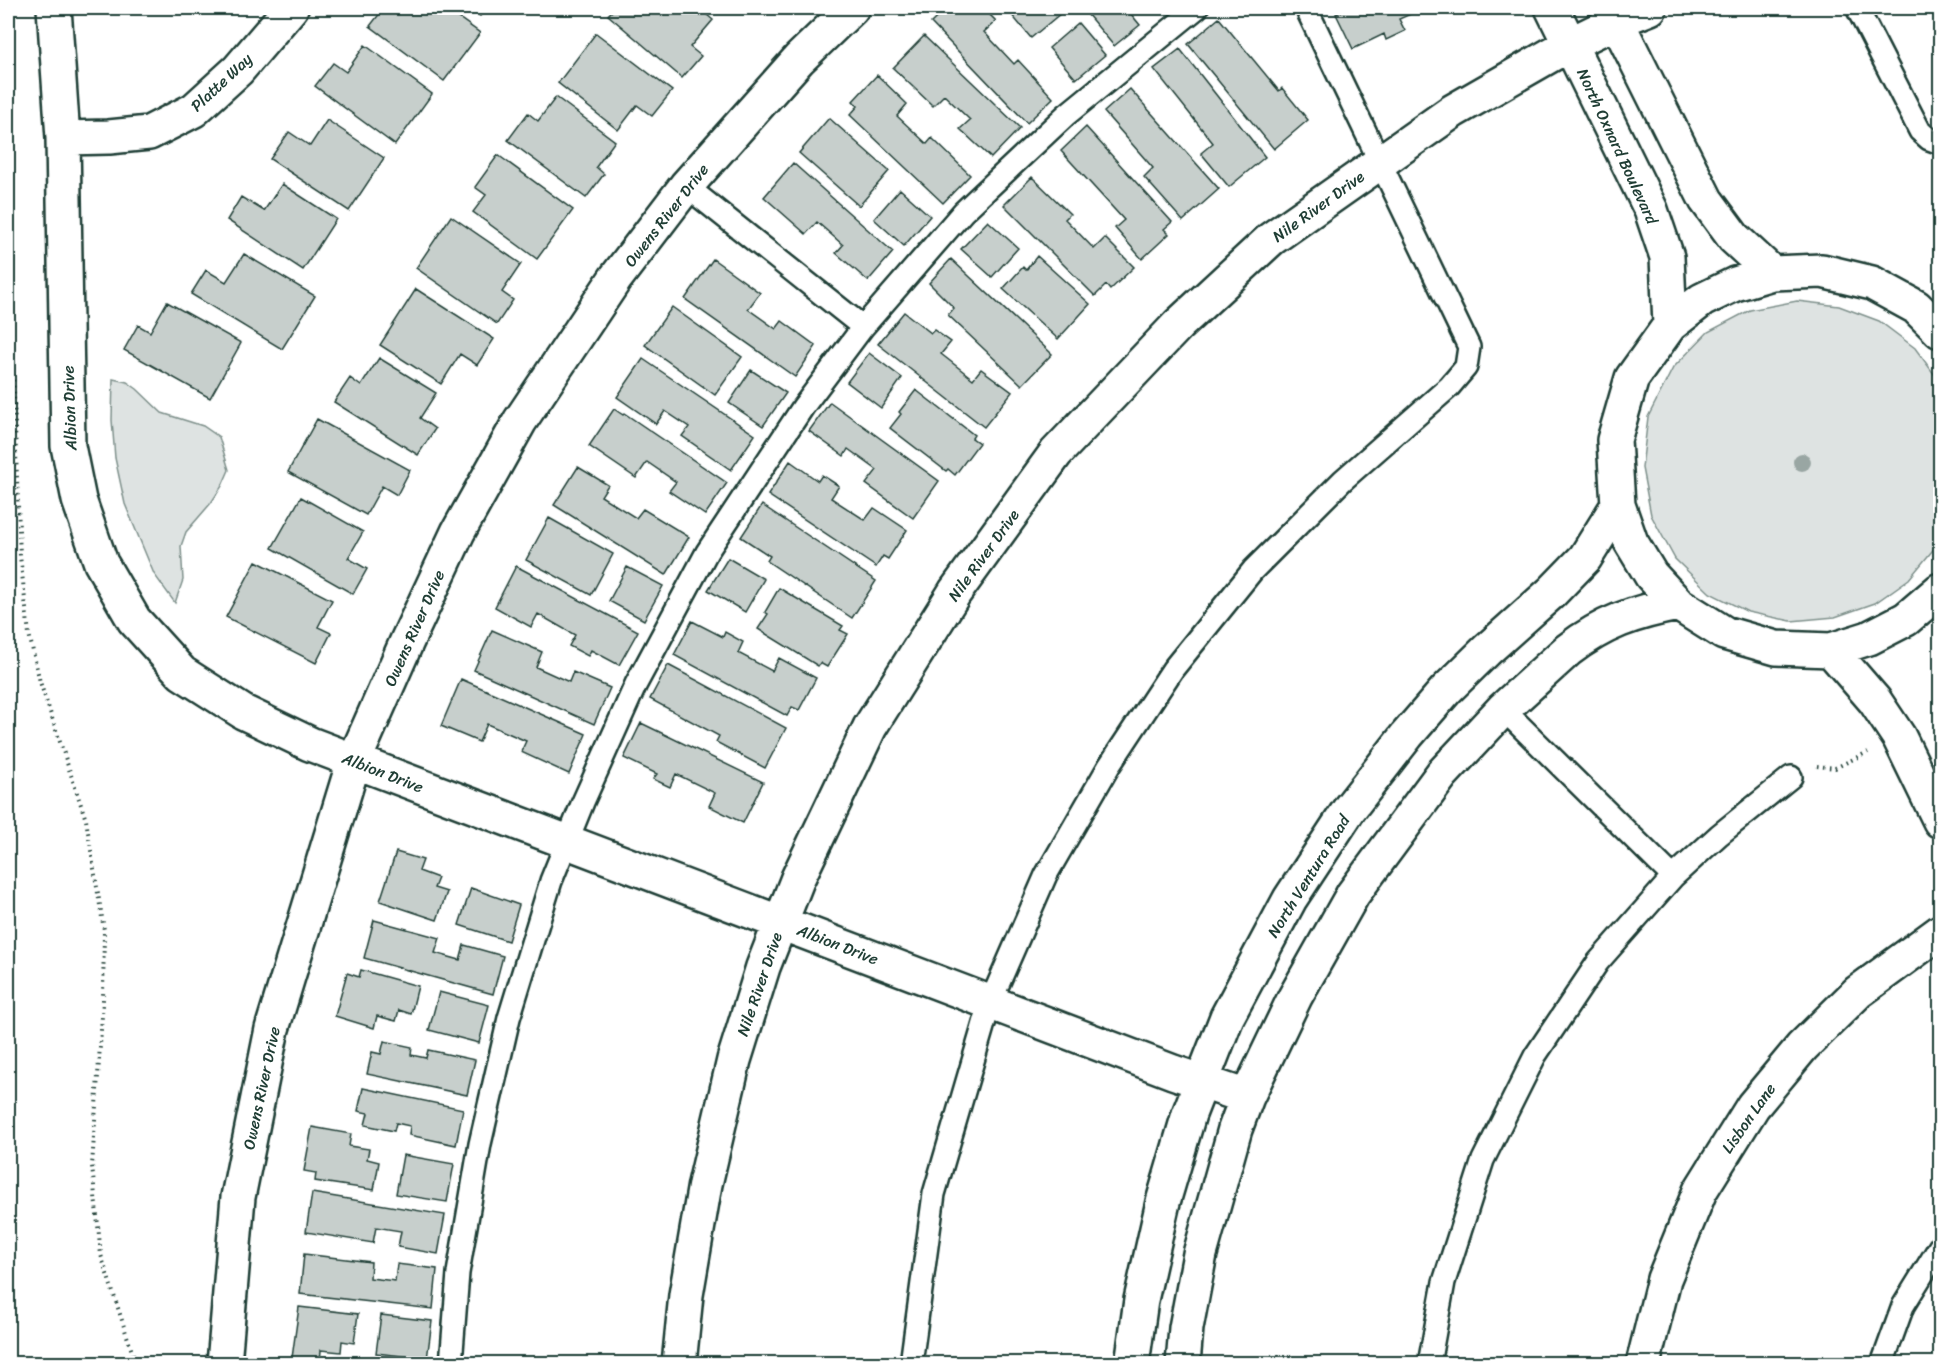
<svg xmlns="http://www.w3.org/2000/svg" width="1948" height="1371" font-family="Sriracha,sans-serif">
  <rect width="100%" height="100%" fill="#fff"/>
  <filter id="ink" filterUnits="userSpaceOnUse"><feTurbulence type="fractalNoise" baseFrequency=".0167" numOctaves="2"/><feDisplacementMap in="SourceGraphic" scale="12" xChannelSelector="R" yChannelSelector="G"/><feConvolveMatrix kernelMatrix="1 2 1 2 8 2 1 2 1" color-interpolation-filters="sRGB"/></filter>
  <g filter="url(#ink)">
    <path fill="#dee3e2" stroke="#7e908b" stroke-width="1.5" d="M1797,301L1839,306L1879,321L1915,348L1940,382V537L1937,545L1909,579L1875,603L1835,617L1791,621L1748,612L1710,593L1675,559L1651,515L1642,468L1648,417L1673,368L1708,332L1750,310Z
      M113,379L127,382L137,389L162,413L203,426L219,437L229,470L222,486L211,503L186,532L181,546L183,580L175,603L154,574L125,504L115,458L112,420Z"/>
    <path fill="#c7cfcc" stroke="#1f3d34" stroke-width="1.5" d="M384,8H445L480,33L444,81L370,26Z
      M469,8H486L480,16Z
      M615,8H699L713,20L690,47L701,56L682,78L608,15Z
      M947,8H983L996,21L984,32L1014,64L1018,60L1053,98L1027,123L931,23Z
      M1006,8H1067L1031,38Z
      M1082,8H1126L1140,25L1114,46Z
      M1350,8H1424L1399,19L1405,31L1386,40L1384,34L1353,49L1336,14Z
      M1438,8H1456L1442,14Z
      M1219,18L1279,91L1282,88L1308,120L1274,149L1188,44Z
      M1078,23L1105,55L1076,79L1049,48Z
      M596,33L672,91L652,116L637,105L618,130L558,83Z
      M924,36L1020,128L991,158L960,129L970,120L944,95L933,106L893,68Z
      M365,45L432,94L395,145L315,86L333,63L346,72Z
      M1180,49L1265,157L1229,187L1201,153L1213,143L1154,69Z
      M877,75L907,104L897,116L927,144L932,138L970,175L943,203L850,115L858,106L853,101Z
      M1130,89L1219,189L1183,221L1144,177L1153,168L1104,112Z
      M556,97L615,141L596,167L604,174L586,198L508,140L528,113L538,121Z
      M829,118L889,171L859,206L799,153Z
      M327,120L384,158L349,211L270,159L289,132L310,146Z
      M1086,127L1172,222L1164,229L1169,234L1142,259L1115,228L1124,220L1061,151Z
      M498,155L573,210L537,259L473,212L486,195L475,187Z
      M793,163L893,252L868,281L836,253L843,245L817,222L806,234L764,197Z
      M1032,177L1070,214L1065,219L1094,249L1105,238L1134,267L1110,290L1106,285L1095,296L1004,205Z
      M282,184L336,219L303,270L227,220L241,197L264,211Z
      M900,189L930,216L904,246L874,219Z
      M451,216L521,264L502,292L513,300L497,324L416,268Z
      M988,221L1018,248L992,277L961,249Z
      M244,254L315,296L282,349L191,294L206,270L226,282Z
      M1037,256L1090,304L1058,339L1003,289L1023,267L1026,270Z
      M713,259L760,293L748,309L776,329L782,321L816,346L795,377L685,299Z
      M951,259L1052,354L1022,385L948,315L954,308L929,283Z
      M416,289L494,339L477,365L460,354L441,384L380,345Z
      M167,302L241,343L210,398L124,350L138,325L150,332Z
      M672,307L742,357L715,395L645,345Z
      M904,312L931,333L934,330L951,342L941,354L973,379L981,369L1012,392L984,427L878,344Z
      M869,353L902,378L881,408L847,382Z
      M379,358L436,393L420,418L435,429L418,455L334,402L350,378L361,386Z
      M643,359L755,435L731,470L682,436L689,427L665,411L656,424L617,397Z
      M751,370L786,393L763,426L729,403Z
      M916,390L974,435L972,438L979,443L955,475L948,469L946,471L890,428L901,414L899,412Z
      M830,402L939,481L913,518L866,484L877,470L848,449L844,456L809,431Z
      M614,409L623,415L624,413L727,483L705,515L669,491L676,482L647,462L636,478L589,446Z
      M317,419L410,470L397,495L382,486L366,515L288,472Z
      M790,461L818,481L822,475L839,486L831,498L865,520L874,508L907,530L888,559L883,556L876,567L768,495Z
      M578,467L608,485L601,496L636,518L643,509L689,537L666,575L554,505Z
      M301,497L363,532L348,558L367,569L353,594L272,548Z
      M762,505L876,581L852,618L767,561L770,556L741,537Z
      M549,518L613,554L591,595L526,560Z
      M728,558L764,579L745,612L708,590Z
      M256,561L332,600L318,627L331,633L316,663L226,617Z
      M516,566L638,631L619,665L591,650L588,656L569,646L575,635L538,614L531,627L495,607Z
      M627,567L663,586L644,620L609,601Z
      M779,588L843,626L840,630L848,634L827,667L820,663L818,666L758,629L768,614L765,612Z
      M692,621L723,637L725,632L743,642L738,653L772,671L779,658L816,678L799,710L792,707L787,716L674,655Z
      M492,630L542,652L536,667L569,682L573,672L610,688L594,724L474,670Z
      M668,665L786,728L765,768L716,742L719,736L650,699Z
      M461,679L586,734L569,774L521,752L526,741L487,724L479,742L441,726Z
      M641,723L763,782L743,823L709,806L715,793L676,774L670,787L653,779L657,774L624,758Z
      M396,852L423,860L419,871L438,878L434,888L447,892L437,920L380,901Z
      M471,888L519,905L508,941L459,925Z
      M374,920L440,938L435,953L460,960L464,945L503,956L493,994L364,958Z
      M361,970L418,986L411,1014L399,1010L396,1021L377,1016L374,1028L335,1016L347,973L359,977Z
      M439,992L489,1005L479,1043L429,1030Z
      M384,1041L412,1047L411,1055L426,1058L428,1050L475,1060L467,1095L367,1074L372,1052L381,1054Z
      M363,1088L463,1109L456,1145L409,1135L410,1126L396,1123L394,1131L365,1125L368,1113L358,1111Z
      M312,1127L351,1134L349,1146L369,1149L367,1159L379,1162L374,1190L315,1181L316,1173L304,1171Z
      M403,1155L454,1164L447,1202L396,1194Z
      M312,1193L445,1215L438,1254L398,1247L401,1231L376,1227L373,1243L306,1232Z
      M304,1254L371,1262L370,1278L395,1281L397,1264L437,1269L433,1309L300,1294Z
      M299,1307L358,1314L354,1343L342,1341L341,1352L321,1350L320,1362L292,1358Z
      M381,1315L432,1321L427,1359L376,1353Z"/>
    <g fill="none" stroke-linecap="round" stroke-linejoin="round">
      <g stroke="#1f3d34" stroke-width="26">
        <path id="service" d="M1857,8L1920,131L1929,139L1940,143
          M686,186L863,327
          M1673,877L1719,835L1791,777
          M451,1364L458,1273L480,1144L509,1018L551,881L583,802L636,684L707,552L803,407L863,327L963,212L1066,115L1197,8
          M911,1364L934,1194L990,1003L1046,875L1109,766L1173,669L1253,570L1343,480L1449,387L1466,367L1469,347L1306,8
          M1429,1364L1444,1282L1483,1160L1535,1056L1598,962L1673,877L1503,709
          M1882,1364L1903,1306L1940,1246"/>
      </g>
      <g stroke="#1f3d34" stroke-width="38">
        <path id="minor" d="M54,8L63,138L68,446L79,500L101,563L134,620L182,673L243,712L310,744L1173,1072L1247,1097
          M1552,8L1651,210L1667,257L1670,325
          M1610,8L1706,200L1734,238L1772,273
          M63,138L109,137L149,133L194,110L238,70L291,8
          M1940,331L1916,307L1872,283L1822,271L1772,273L1735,284L1702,300L1670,325L1632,378L1614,440L1618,505L1631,542L1651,575L1678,604L1724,633L1776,648L1831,650L1869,638L1906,619L1940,590
          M1831,650L1875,701L1899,737L1940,821
          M224,1364L238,1197L272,1029L354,761L407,641L458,532L520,421L615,279L686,186L799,59L852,8
          M679,1364L686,1295L705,1184L734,1060L763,967L798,878L870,727L955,592L1056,453L1178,325L1271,239L1453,111L1570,44L1617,21L1650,8
          M1132,1364L1141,1300L1163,1202L1189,1114L1227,1017L1290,899L1350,808L1407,735L1446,690L1488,649L1552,592L1585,558L1618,505
          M1183,1364L1186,1328L1200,1254L1235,1129L1247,1097L1295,997L1353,894L1442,774L1503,709L1568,650C1603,623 1635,612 1678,604
          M1643,1364L1664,1279L1700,1191L1753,1106L1802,1047L1858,992L1940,932"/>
      </g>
      <path stroke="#1f3d34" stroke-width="4" stroke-dasharray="1.5 4.5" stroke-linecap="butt" d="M9,8L10,297L20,556L29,634L40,682L86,820L104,930L103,1000L92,1166L101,1255L136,1364
        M1817,766L1835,768L1868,752"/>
      <use href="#service" stroke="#fff" stroke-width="21"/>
      <use href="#minor" stroke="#fff" stroke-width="33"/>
    </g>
    <circle fill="#99a6a3" cx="1802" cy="462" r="9"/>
  </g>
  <g text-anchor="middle" stroke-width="4.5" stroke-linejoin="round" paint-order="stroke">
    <g font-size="16" fill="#1f3d34" stroke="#fff">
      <text transform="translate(221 82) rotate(-43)" y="6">Platte Way</text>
      <text transform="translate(1618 146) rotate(65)" y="6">North Oxnard Boulevard</text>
      <text transform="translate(1318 206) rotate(-36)" y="6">Nile River Drive</text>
      <text transform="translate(666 215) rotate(-52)" y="6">Owens River Drive</text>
      <text transform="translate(69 408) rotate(-92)" y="6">Albion Drive</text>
      <text transform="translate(983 555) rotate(-54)" y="6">Nile River Drive</text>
      <text transform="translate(414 628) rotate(-66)" y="6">Owens River Drive</text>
      <text transform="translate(383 772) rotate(21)" y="6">Albion Drive</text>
      <text transform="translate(1308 876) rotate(-58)" y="6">North Ventura Road</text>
      <text transform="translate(838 944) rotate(21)" y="6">Albion Drive</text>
      <text transform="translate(759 984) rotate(-71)" y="6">Nile River Drive</text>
      <text transform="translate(261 1088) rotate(-78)" y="6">Owens River Drive</text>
      <text transform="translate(1748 1118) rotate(-55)" y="6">Lisbon Lane</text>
    </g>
  </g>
  <rect width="1948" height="1371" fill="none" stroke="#fff" stroke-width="30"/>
  <rect x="15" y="15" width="1918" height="1341" fill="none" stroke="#1f3d34" stroke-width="2" filter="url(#ink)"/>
</svg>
